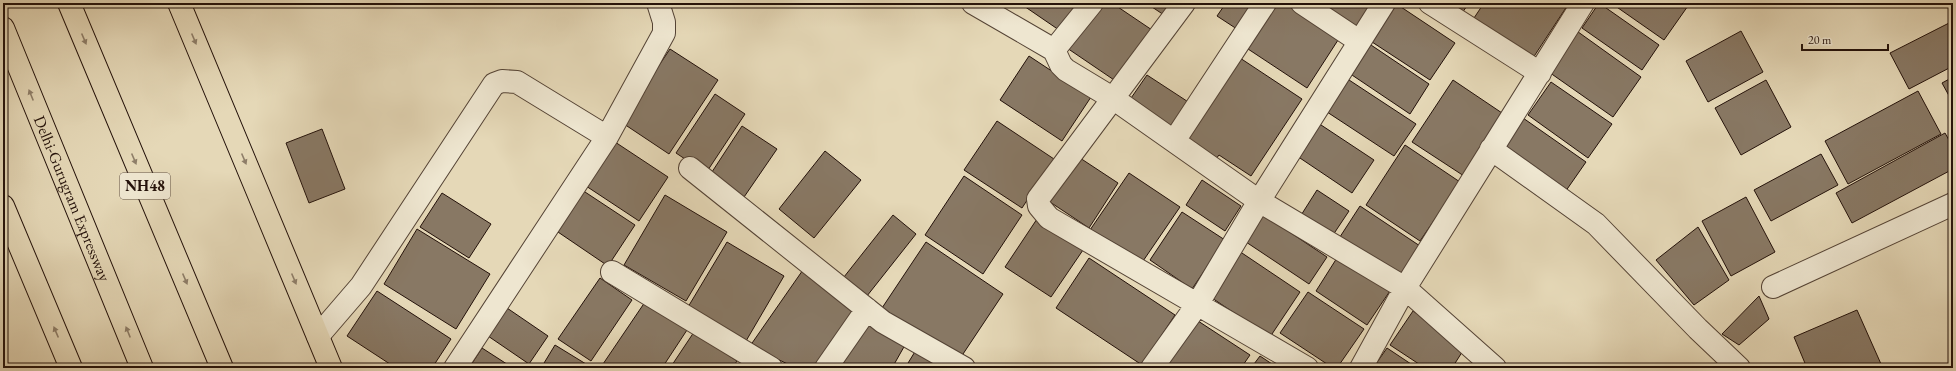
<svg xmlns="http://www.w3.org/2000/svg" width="1956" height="371" font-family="'EB Garamond',serif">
  <rect width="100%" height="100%" fill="#e5d8b7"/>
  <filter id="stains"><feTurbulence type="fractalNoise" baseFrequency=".005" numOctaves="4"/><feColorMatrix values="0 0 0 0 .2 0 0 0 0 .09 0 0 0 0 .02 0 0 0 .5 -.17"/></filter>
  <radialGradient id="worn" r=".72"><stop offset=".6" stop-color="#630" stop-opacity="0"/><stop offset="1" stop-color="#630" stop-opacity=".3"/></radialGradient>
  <path fill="#887864" stroke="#23110a" d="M1022,3H1077L1059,30L1021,4Z
    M1097,3H1112L1155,32L1120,84L1067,48Z
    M1146,3H1177L1167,17Z
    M1226,3H1262L1243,33L1217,16Z
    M1274,3H1289L1340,37L1307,88L1245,47Z
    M1309,3H1377L1356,35Z
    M1395,3L1455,43L1430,80L1369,40Z
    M1441,3H1469L1460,16Z
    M1484,3H1569L1531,61L1472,21Z
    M1599,3L1659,45L1642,70L1582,28Z
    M1611,3H1690L1664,40Z
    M1953,21V66L1909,89L1890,53Z
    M1574,29L1641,77L1613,117L1546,70Z
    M1741,31L1763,72L1708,102L1686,61Z
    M1368,43L1429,84L1410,114L1349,73Z
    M670,49L718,80L669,154L621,122Z
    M1029,56L1091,97L1062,141L1000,100Z
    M1240,58L1302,99L1251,176L1219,155L1212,164L1183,144Z
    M1147,75L1196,107L1178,133L1129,101Z
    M1953,77V103L1942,83Z
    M1346,78L1416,124L1394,156L1324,110Z
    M1453,80L1505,115L1464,176L1412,142Z
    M1766,80L1791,127L1741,155L1715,108Z
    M1551,82L1612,124L1588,158L1528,115Z
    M1918,91L1941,134L1848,184L1825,141Z
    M715,94L745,114L706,173L676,153Z
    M1523,118L1586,162L1563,195L1500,151Z
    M997,121L1054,159L1022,208L964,170Z
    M1315,121L1374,160L1352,193L1294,154Z
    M742,126L777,149L742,200L708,178Z
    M322,129L345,189L309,203L286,143Z
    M1945,133L1953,147V169L1852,223L1836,193Z
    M612,140L668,177L639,221L583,184Z
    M1405,145L1460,182L1420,241L1366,205Z
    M825,151L861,180L814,238L779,209Z
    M1821,154L1838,185L1771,221L1754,190Z
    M1080,158L1118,183L1089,228L1050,202Z
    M1129,173L1180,207L1141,264L1090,230Z
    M964,176L1022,215L983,274L925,235Z
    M1202,180L1241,206L1225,231L1186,205Z
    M582,190L635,225L608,266L555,230Z
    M1317,190L1349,211L1329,241L1298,220Z
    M442,193L491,224L469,258L420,227Z
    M665,195L727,232L686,301L624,265Z
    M1746,197L1775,252L1731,276L1702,221Z
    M1360,206L1420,246L1396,283L1336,243Z
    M1182,212L1225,240L1192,289L1150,260Z
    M1261,213L1327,257L1309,284L1243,240Z
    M893,215L916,234L863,301L840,282Z
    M1037,219L1083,250L1051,297L1005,267Z
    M1698,227L1729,280L1694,305L1656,260Z
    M417,229L490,274L456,329L384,284Z
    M727,242L784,276L746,341L688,307Z
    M926,242L1003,294L959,360L882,308Z
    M1236,249L1300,292L1270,337L1206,294Z
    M1342,250L1394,285L1367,325L1316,291Z
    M1089,258L1175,315L1142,365L1056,308Z
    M805,267L859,312L822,368H796L750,346Z
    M600,278L632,300L591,361L558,339Z
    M377,291L451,339L432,368H396L347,336Z
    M1308,292L1364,329L1337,368H1333L1280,333Z
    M1759,296L1769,319L1739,345L1722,334Z
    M645,302L687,330L662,368H608L603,364Z
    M507,308L548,336L529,364L488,336Z
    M1857,310L1881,364L1872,368H1807L1794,337Z
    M1413,311L1466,346L1452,368H1425L1390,345Z
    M1195,319L1250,355L1241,368H1174L1166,363Z
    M866,321L905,345L892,368H839Z
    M694,332L737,361L732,368H670Z
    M555,345L586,364L583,368H541Z
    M482,348L513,368H469Z
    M1387,348L1417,368H1373Z
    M916,350L947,368H905Z
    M1260,356L1278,368H1251Z"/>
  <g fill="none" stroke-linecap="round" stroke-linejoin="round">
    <g stroke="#544335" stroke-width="24">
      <path id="minor" d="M973,3L1054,50L1061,65L1066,70L1114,99L1259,201L1405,288L1495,368
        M1184,3L1038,199L1039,206L1049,218L1307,368
        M1302,3L1359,41
        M1430,3L1540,73
        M1054,50L1092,3
        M1174,141L1265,3
        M1491,149L1596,224L1698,329L1739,368
        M690,168L883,322L964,368
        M612,272L771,368
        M1773,287L1953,204
        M318,336L361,286L494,84L502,81L517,82L607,137
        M455,368L607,137L664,33V22L658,3
        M826,368L867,309
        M1152,368L1197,305L1259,201L1384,3
        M1361,368L1405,288L1583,3"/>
    </g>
    <g stroke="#23110a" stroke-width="24">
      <path id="major" d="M179,3L331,368
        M3,206L71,368"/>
    </g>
    <g stroke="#23110a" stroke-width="24">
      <g id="highway">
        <path d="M69,3L222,368"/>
        <path id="s1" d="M3,28L142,368"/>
      </g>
    </g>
    <use href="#minor" stroke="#eee6d0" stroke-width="22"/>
    <use href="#major" stroke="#e5d8b7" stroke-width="22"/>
    <use href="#highway" stroke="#e5d8b7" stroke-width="22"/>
  </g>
  <defs><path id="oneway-solid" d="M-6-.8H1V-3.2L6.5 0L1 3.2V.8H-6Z"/></defs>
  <g fill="#8e7e69">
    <use href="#oneway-solid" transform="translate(84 39) rotate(67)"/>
    <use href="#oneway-solid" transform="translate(194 39) rotate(67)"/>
    <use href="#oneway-solid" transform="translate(31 95) rotate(-112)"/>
    <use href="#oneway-solid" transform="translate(134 159) rotate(67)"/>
    <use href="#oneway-solid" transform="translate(244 159) rotate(67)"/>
    <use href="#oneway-solid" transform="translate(185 279) rotate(67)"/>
    <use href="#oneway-solid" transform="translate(294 279) rotate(67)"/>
    <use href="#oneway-solid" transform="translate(56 332) rotate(-113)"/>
    <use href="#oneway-solid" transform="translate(128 332) rotate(-112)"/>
  </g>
  <g text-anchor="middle" stroke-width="4" stroke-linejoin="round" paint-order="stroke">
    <rect fill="#eee6d0" stroke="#605145" stroke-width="1" x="120" y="173" width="50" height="26" rx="3"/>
    <g font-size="15" font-weight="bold" fill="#23110a">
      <text x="145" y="191">NH48</text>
    </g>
    <g font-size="16" fill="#23110a" stroke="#eee6d0">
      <text dy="6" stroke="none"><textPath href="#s1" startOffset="184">Delhi-Gurugram Expressway</textPath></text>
    </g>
  </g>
  <rect width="1956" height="371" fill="none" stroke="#e5d8b7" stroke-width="16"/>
  <rect x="4" y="4" width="1948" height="363" fill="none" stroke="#23110a" stroke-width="2"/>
  <rect x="8" y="8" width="1940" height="355" fill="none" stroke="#23110a"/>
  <path d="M1802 44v6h86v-6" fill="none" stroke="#23110a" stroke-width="2"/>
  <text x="1808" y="44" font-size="12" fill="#23110a" stroke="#eee6d0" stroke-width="3" paint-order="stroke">20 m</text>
  <rect width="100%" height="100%" filter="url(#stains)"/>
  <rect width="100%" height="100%" fill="url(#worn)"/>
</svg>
